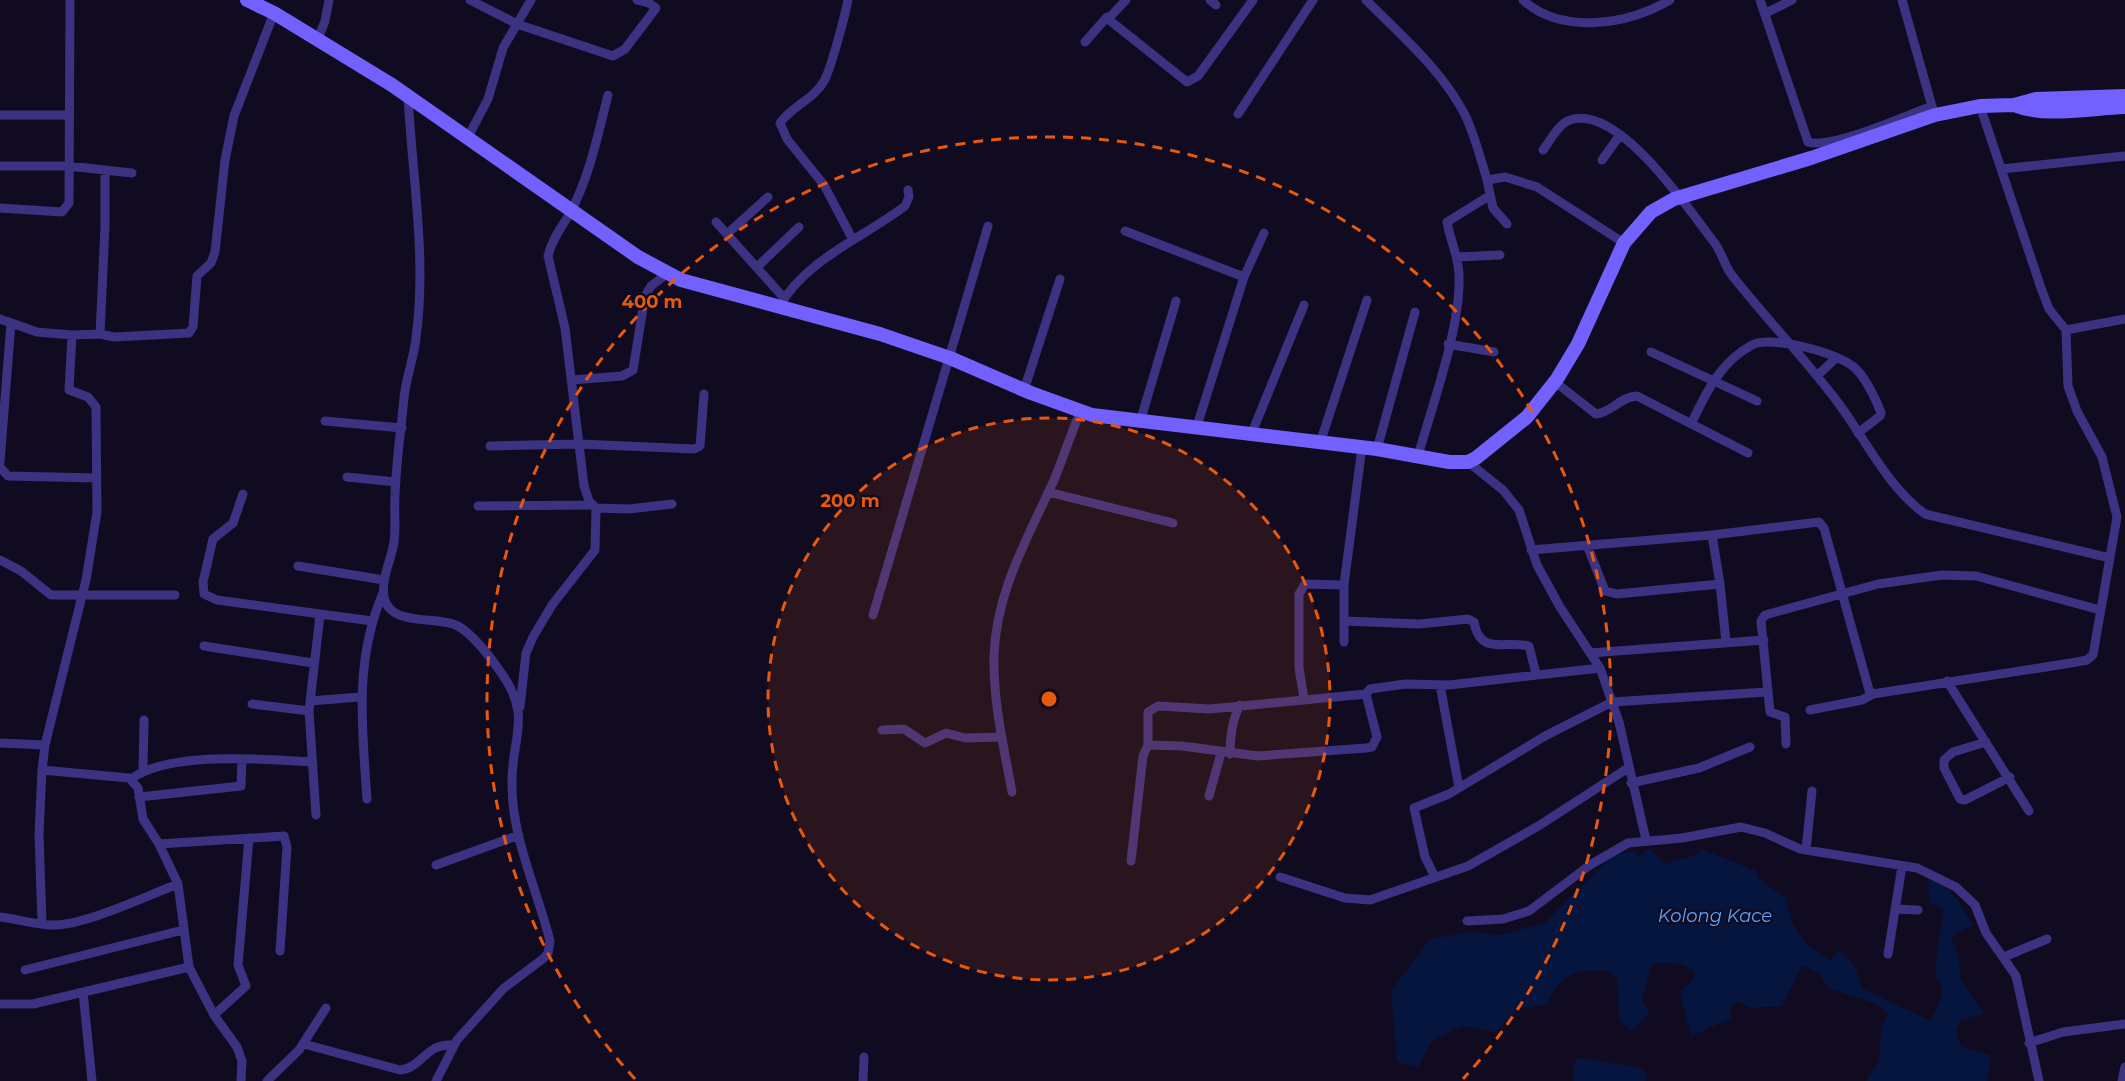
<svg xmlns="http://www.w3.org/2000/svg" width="2125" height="1081" font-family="Montserrat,sans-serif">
  <rect width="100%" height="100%" fill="#100b20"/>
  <path fill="#06153e" d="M1649,848L1665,864L1695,855L1702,849L1756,871L1759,879L1786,898C1792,931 1802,944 1831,960L1839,950L1854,965L1863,989L1931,1021L1942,995V984L1935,979L1937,950L1944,909L1929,903L1928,881L1932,877C1952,889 1962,906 1973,925L1953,935L1952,939L1958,954L1961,979L1984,1014L1961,1020L1956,1032L1961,1046L1991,1055L1987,1081H1866L1879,1061L1881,1029L1888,1013L1873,1003L1828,988L1819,974L1802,965L1782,1006L1752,1008L1736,1001L1730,1008L1732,1018L1691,1036L1680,992L1694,978L1695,972C1681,961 1670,962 1652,964L1642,998L1649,1014L1631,1031L1619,1020L1617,980L1608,971C1574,969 1561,974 1547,1005L1519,1008L1495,1032L1462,1026L1432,1041L1418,1067L1397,1062L1391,991L1430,939L1470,932L1502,935L1545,923L1612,856L1632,851L1639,856Z
    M1579,1058L1637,1067L1648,1074L1646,1081H1573L1574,1063Z"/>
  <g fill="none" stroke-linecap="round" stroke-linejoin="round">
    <path stroke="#3c3282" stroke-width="9" d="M470,0L517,24L613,56L625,49L656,8L649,3L637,0
      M848,0C845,15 831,69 824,81C814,99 792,106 780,123L787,139L824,185L853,240
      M1126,0L1108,19L1187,82L1198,76L1253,0
      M1210,0L1216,5
      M1366,0C1401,35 1444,72 1466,117C1475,137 1481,159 1487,180L1505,177L1537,187L1624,243
      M1523,0C1561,35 1629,25 1670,0
      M1760,0L1808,142C1830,150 1907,115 1932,106
      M1902,0L1933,110
      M1766,13L1792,0
      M317,41L325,21L329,0
      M1085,42L1107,17
      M408,95C412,176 427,257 416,338C414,358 406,377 404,398C401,430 396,463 395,495C394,511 396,527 394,542C391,561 381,578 384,597C390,628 438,615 458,626C475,636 491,658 502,674C532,717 512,736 512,782C511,836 537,889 550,941L548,953L544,958L503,989L457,1040L436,1081
      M1238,114L1313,0
      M0,115H69
      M468,137L488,99L503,48L531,0
      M1543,150C1550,141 1559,123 1570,120C1619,104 1688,209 1714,242C1721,251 1724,264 1731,274C1765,318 1805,358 1839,404C1867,442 1887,486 1925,514L2110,558
      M1602,160L1620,135
      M0,166H68L132,173
      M2002,169L2125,156
      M1487,180L1493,208L1507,224
      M0,208L62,212L69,203L70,0
      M716,222L784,298
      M1125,231L1244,277
      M727,234L768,197
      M1457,257L1500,255
      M757,267L799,227
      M779,307C805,260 863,238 905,206L909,197L908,190
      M0,319L37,332L72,335L100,334L114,337L189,333L193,327L197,276L211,263L215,252L225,160L234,116L274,13
      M2066,330L2125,319
      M100,334L105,226V171
      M1448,344L1494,352
      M1651,352L1757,401
      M1817,376L1836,358
      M572,380L622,376L633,370L645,296L651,286L668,273
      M1555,382L1596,414C1612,412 1620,397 1637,396L1748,453
      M1024,390L1060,279
      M325,421L402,428
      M1140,422L1176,301
      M1691,424C1706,393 1720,362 1752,345C1771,335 1841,353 1856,369C1866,379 1876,399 1881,413L1880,416L1858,433
      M1196,429L1244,277L1264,233
      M1251,435L1304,305
      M1320,443L1367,300
      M490,446L580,444L694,449L700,446L704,394
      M1377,449L1415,312
      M1418,456C1432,406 1461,327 1459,276C1459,257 1450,240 1447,222L1489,196
      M0,462L11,323
      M1468,462L1503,490L1519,510L1537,565L1560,607L1600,668L1619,722L1646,840
      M0,467L8,476L97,478
      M347,477L396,482
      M1048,492L1173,523
      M243,494L233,523L213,539L203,582L204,594L217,600L372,621
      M478,506L590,505
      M596,508L629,509L672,504
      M1587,545L1605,591L1617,594L1720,584L1712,535
      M1531,550L1712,535L1819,522L1824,528L1869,690L1873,694
      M0,560L21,571L51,595H175
      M298,566L384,580
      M1720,584L1726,642
      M873,615L988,226
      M1345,621L1419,624L1468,619L1474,622C1480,656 1505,640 1529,646L1536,674
      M1344,642V585L1362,447
      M204,646L313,663
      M1590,653L1764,640
      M1947,681L2029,811
      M1440,685L1459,788
      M1304,699L1299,668V594L1305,584L1344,585
      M310,701L360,697
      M252,704L309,711
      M520,707L526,653L533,637L552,605L595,550L596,508L589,501L584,486L565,328L548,256C552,238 563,226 571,211C590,175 598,134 608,95
      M1810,710L1862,700L1873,694L2071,663L2087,660L2093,655L2117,517L2102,457L2077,411L2068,386L2066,330L2049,309L2041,288L1980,106
      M882,730L904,729L925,743L946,733L965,738L1002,737
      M1986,742L1953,752L1944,760V768L1960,799L1965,800L2010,777
      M0,743L45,745
      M1786,744L1785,717L1770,712L1761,621L1765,615L1878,584L1942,575L1976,576L2100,610
      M1148,745V712L1158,706L1210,709L1366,694
      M1230,754C1230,737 1232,720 1240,705
      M42,770L129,778L138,788L143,819L159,844L178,884L189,967L214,1015L237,1047L242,1061L241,1081
      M143,770L144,720
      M131,779C169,751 265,759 312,762
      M1631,783L1699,768L1750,747
      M1012,792C1004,748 993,702 994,656C996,591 1028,538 1054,480C1063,458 1071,434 1080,412
      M1209,796L1221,753
      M139,797L241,786L242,759
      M367,799C362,727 354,661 383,593
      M316,815L309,711L320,615
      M159,844L284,836L287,847L280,951
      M1806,850L1812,791
      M1131,861L1143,756L1148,745L1182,746L1258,756L1366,748L1372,747L1377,737L1366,694L1370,689L1405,684L1449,685L1600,668
      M436,865L519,835
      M1280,877L1345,898L1370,900L1468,866L1540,825L1628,768
      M1435,877L1425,857L1414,808L1449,794L1545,736L1612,702L1767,692
      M1895,909L1918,910
      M0,917C16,919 34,924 50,925C82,927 146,896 178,884
      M1467,921L1503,919L1529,911L1590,865L1628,843L1682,838L1741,827L1765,833L1800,849L1917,868L1956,887L1975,905L1986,933L2016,976L2039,1081
      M42,923L39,834L42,770L45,745L86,580L97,512L96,407L88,397L69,390L72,335
      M1888,954L1902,866
      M2004,957L2047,939
      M25,970L183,930
      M83,992L92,1081
      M0,1004H33L189,967
      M214,1015L246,986L238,965L249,838
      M2029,1043L2063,1032L2125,1024
      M304,1044L400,1070C422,1068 426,1043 452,1045
      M267,1081L299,1050L326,1008
      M863,1081L864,1057
      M2122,1081L2125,1067"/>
    <path stroke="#7261ff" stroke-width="14" d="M247,0L274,13L392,85L638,257L681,280L880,334L950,358L1031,393L1092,415L1377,449L1449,462H1468L1476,458L1527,417L1557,379L1578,344L1624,243L1651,212L1674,199L1811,158L1935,115L1980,106L2014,105L2036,99L2125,96
      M2014,105C2046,118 2090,108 2125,107"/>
  </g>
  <circle cx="1049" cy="699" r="281" fill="#e8590c" fill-opacity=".12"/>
  <g fill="none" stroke="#e8590c" stroke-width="3" stroke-dasharray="10 8">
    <circle cx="1049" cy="699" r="281"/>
    <path d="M635 1079A562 562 0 1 1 1463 1079"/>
  </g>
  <g text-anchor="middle" stroke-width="4.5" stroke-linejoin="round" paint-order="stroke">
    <g font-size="18" font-style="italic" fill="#58a4ff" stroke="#100b20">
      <text x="1715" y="922">Kolong Kace</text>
    </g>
  </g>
  <circle cx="1049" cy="699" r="9" fill="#e8590c" stroke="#100b20" stroke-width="3"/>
  <g font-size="18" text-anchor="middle" font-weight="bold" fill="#e8590c" stroke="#100b20" stroke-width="4.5" stroke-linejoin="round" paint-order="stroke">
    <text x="652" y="308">400 m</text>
    <text x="850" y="507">200 m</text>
  </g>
</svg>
